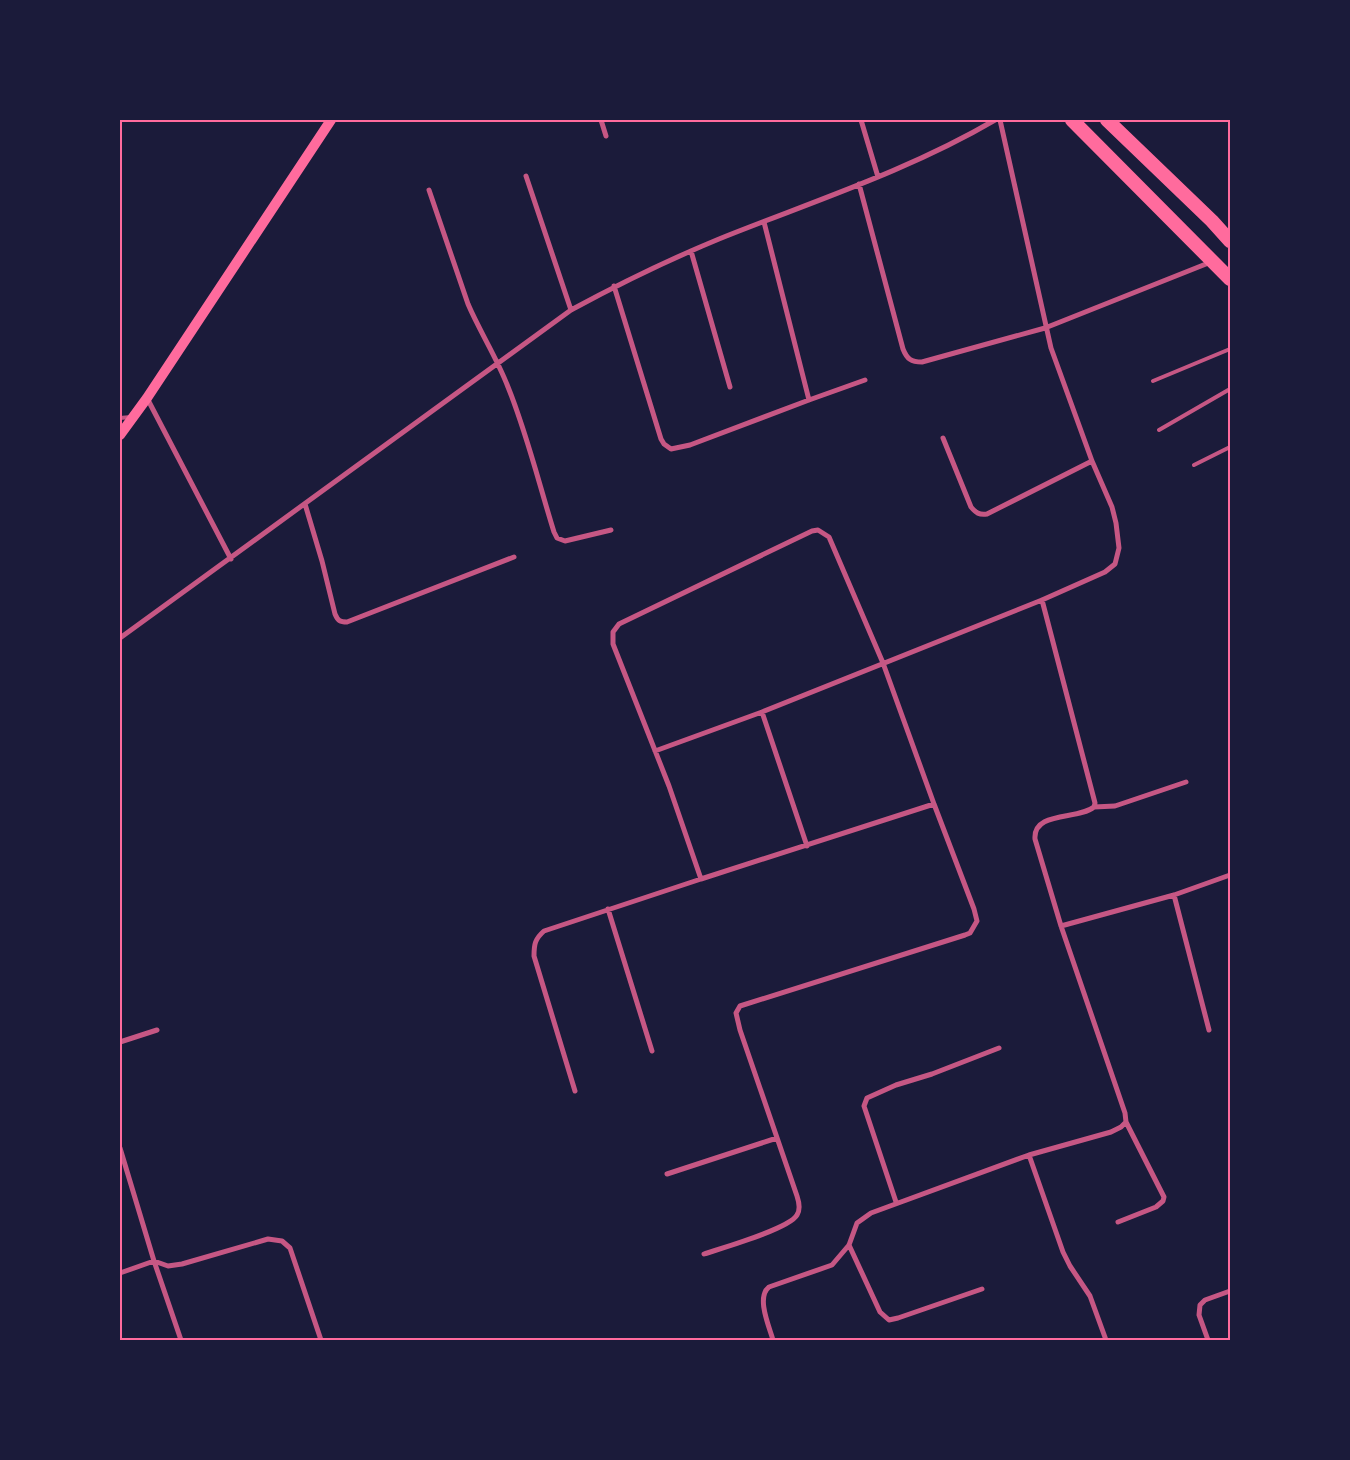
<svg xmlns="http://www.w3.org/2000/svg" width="1350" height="1460" font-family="'Fira Sans Condensed',sans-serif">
  <rect width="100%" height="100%" fill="#1b1b3a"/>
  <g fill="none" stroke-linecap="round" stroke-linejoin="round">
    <path stroke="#c65784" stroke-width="4" d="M1153,381L1230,349
      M120,418L131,417
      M1159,430L1230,389
      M1194,465L1230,447"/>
    <path stroke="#c65784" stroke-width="5" d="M601,120L606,136
      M861,120L878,177
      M526,176L571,310
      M859,184L903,349C907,359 911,362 922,362L1045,328L1211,262
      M429,190L468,304C480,332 497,358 508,387C527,434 539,484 554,532L557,538L565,541L611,530
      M764,222L809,400
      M691,251L730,387
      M614,286L661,439L664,444L671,449L690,445L809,400L865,380
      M147,398L231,559
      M943,438L971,507C976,513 979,515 987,514L1092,461
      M305,504L322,561L335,614C338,621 340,622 347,622L514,557
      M120,638L571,310C619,284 668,260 719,239C811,202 908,171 995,120
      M762,712L1042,600L1105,572L1115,564L1119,548L1116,523L1112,507L1092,461L1051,348L1000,120
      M655,751L762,712L807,846
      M1094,807L1115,806L1186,782
      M1174,895L1209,1030
      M608,909L652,1051
      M1061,926L1174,895L1230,875
      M120,1042L157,1030
      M575,1091L534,956C534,944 535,939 544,931L701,879
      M120,1148L154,1261L181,1340
      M1029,1155L1063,1252L1070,1266L1090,1296L1106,1340
      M667,1174L777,1138
      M896,1202L864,1106L867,1098L896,1085L932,1074L999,1048
      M1118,1222L1156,1207L1163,1201L1164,1197L1126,1122
      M849,1245L880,1312L889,1320L898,1318L982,1289
      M704,1254C722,1248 789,1229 797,1215C801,1209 799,1202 797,1196L740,1030L736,1013L740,1006L965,935L970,933L977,921L974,909L934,804L701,879L669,786L613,644V632L619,624L812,531L818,530L829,537L883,663L934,804
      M120,1273L154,1261L168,1266L182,1264L268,1239L282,1241L290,1248L321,1340
      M773,1340C769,1326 756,1297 769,1287L832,1265L849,1245L857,1223L871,1213L1029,1155L1111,1132L1121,1127L1126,1122L1125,1113L1061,926L1035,839C1033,811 1078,820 1094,807L1095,803L1042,600
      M1208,1340L1199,1315L1200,1305L1205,1300L1230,1291"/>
    <path stroke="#ff6b9d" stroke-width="10" d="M120,435L147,398L331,120"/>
    <path stroke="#ff6b9d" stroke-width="14" d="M1072,120L1230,279
      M1107,120L1212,221L1230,241"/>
  </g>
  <rect width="1350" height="1460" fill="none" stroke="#1b1b3a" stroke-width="242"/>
  <rect x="121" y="121" width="1108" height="1218" fill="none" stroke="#ff6b9d" stroke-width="2"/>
</svg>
